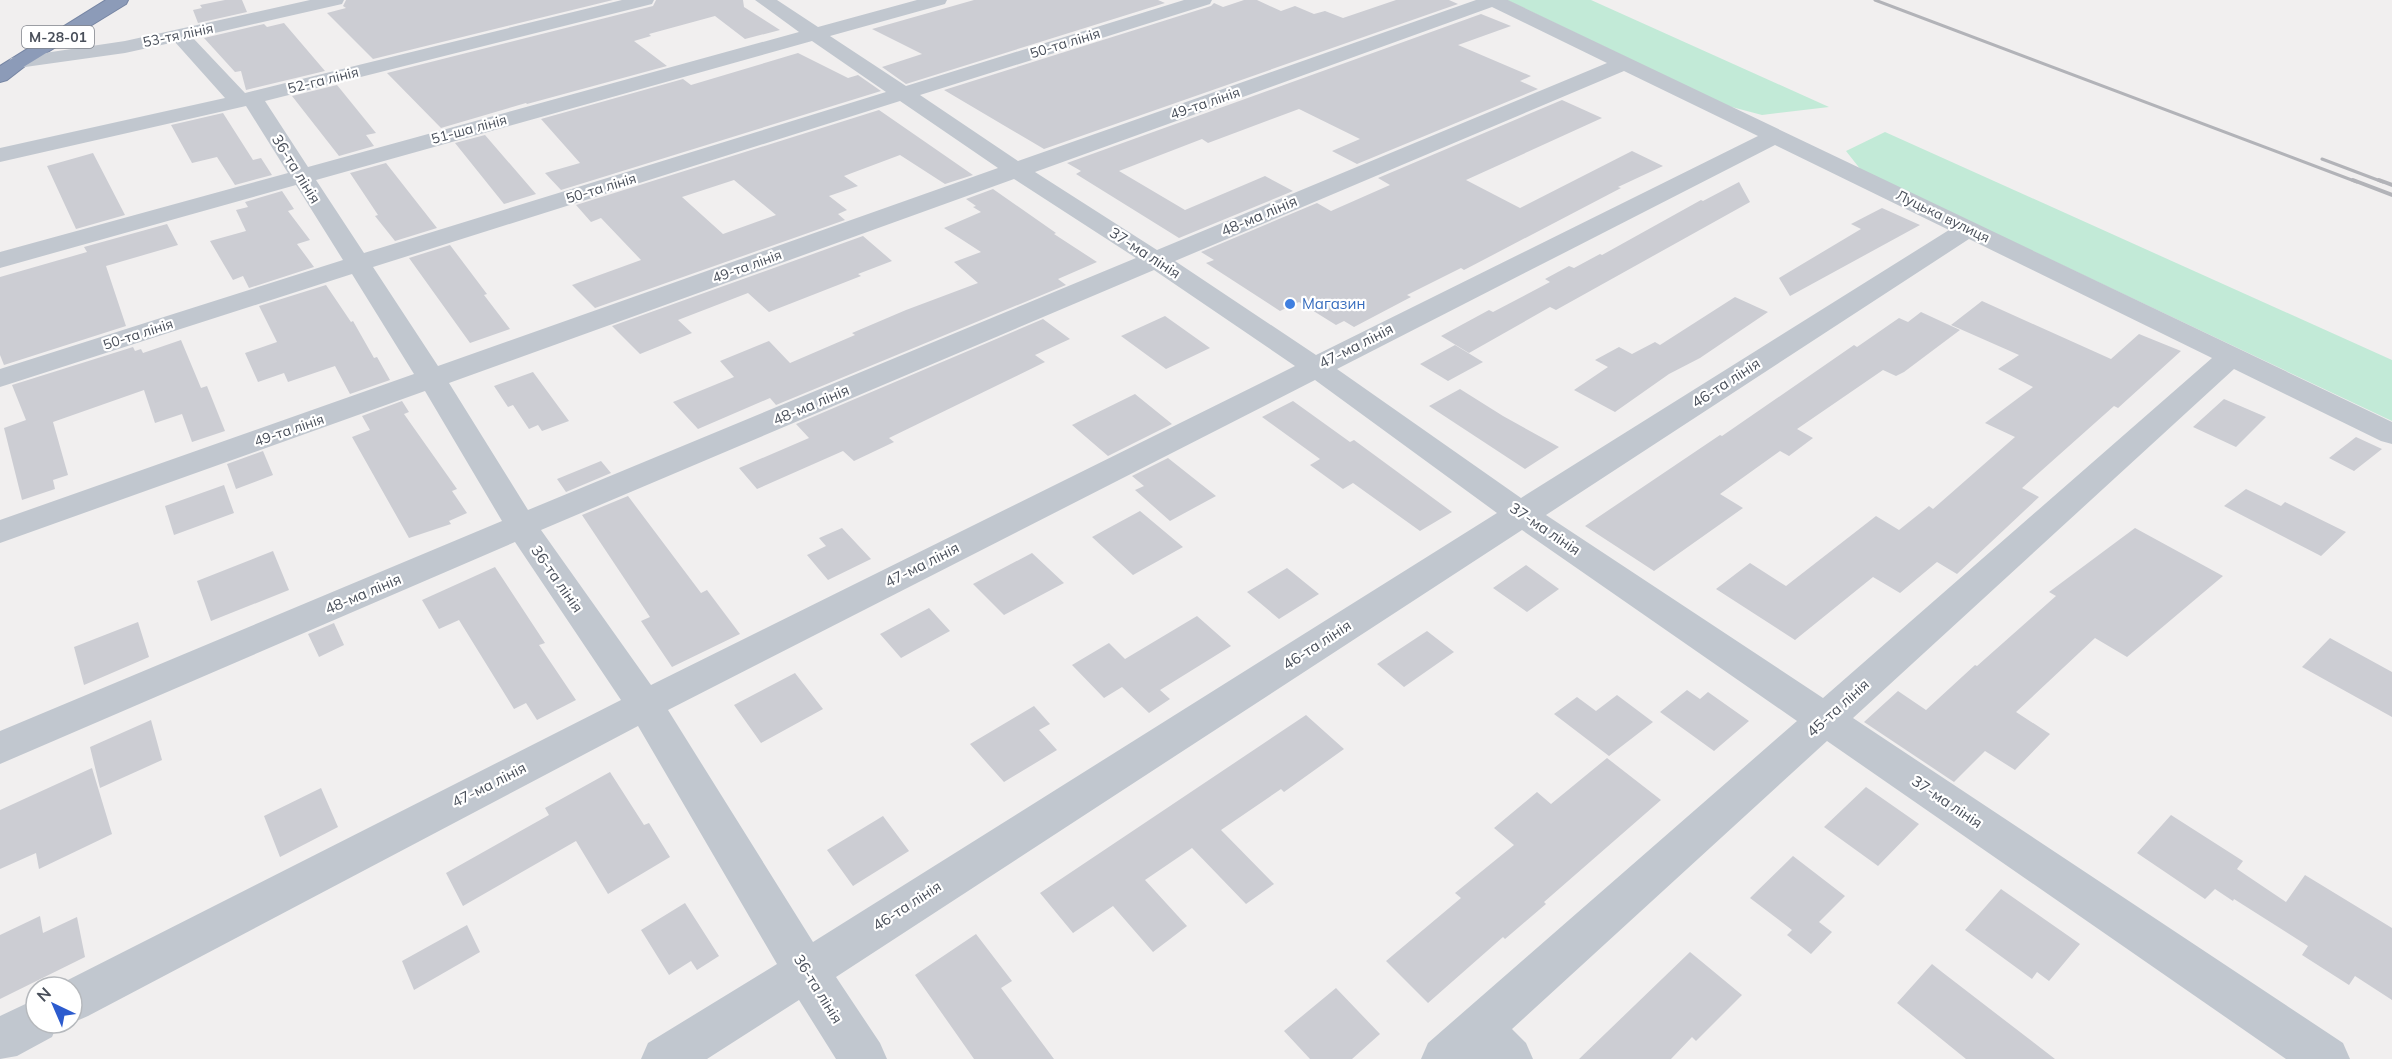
<svg xmlns="http://www.w3.org/2000/svg" width="2392" height="1059" font-family="Mulish,sans-serif">
  <rect width="100%" height="100%" fill="#f1efef"/>
  <path fill="#c2ead7" d="M1507,0H1591L1829,107L1762,115L1728,106Z
    M1885,132L2392,360V421L1861,170L1846,151Z"/>
  <path fill="#cccdd3" fill-rule="evenodd" d="M225,0H242L247,12L198,23L193,10L202,8L200,5Z
    M346,0H613L373,59L327,13L346,8L343,6Z
    M656,0H743L744,7L780,30L745,39L715,16L649,34L651,36L634,41L667,66L527,104L526,103L441,128L387,73L653,6Z
    M974,0H1158L1165,3L906,84L882,67L922,54L872,29Z
    M1244,0H1257L1281,11L1295,6L1314,14L1325,11L1343,18L1396,0H1449L1458,4L1044,149L944,90L1211,6L1214,3L1223,7Z
    M1481,14L1511,26L1458,45L1531,76L1520,81L1538,89L1357,164L1332,151L1360,139L1299,109L1208,143L1202,139L1119,171L1185,210L1265,176L1293,191L1179,238L1076,174L1081,171L1067,163Z
    M284,23L325,71L246,90L241,71L235,72L204,38L264,24L267,27Z
    M798,53L848,78L858,75L881,91L561,190L545,173L580,163L541,119L683,79L691,85Z
    M337,85L376,133L366,135L374,146L339,156L292,96Z
    M1562,100L1602,118L1466,180L1520,208L1632,151L1663,166L1618,187L1621,188L1464,270L1461,268L1407,295L1411,297L1354,327L1344,321L1336,325L1299,302L1280,311L1206,263L1214,260L1201,252L1317,203L1331,211L1390,185L1378,178Z
    M879,110L973,175L945,184L900,155L844,176L858,186L829,196L847,210L838,214L845,220L595,308L572,285L641,260L601,218L591,222L576,205ZM734,180L776,215L723,234L682,197Z
    M223,113L253,160L261,158L272,175L235,185L217,157L192,163L171,125Z
    M485,135L536,194L504,204L455,143Z
    M93,153L125,215L76,229L47,166Z
    M386,163L437,228L395,241L375,216L378,215L350,173Z
    M1739,182L1750,202L1556,310L1550,307L1469,353L1441,336L1489,310L1493,312L1550,282L1545,279L1569,266L1574,268L1600,254L1602,255L1701,200L1703,201Z
    M993,189L1056,233L1054,234L1097,262L1058,279L1066,285L776,405L770,398L698,429L673,402L734,377L720,361L769,341L790,363L855,335L852,333L906,310L978,283L954,262L981,252L944,228L981,212L973,207L976,206L966,199Z
    M282,191L294,209L288,211L310,240L297,244L314,267L249,288L243,276L233,280L210,241L246,231L236,210L248,207L245,202Z
    M1882,208L1920,225L1790,296L1779,278L1861,229L1851,224Z
    M167,224L178,245L106,266L126,326L4,365L0,355V277L87,252L84,247Z
    M863,236L892,261L858,274L861,276L769,312L748,293L678,320L692,333L640,354L612,326Z
    M450,245L487,294L484,295L510,329L470,343L409,258Z
    M326,285L351,322L353,321L374,358L377,357L390,380L350,394L335,366L288,382L284,373L258,382L245,353L277,342L259,306Z
    M1735,297L1768,312L1700,358L1669,374L1615,412L1574,390L1608,367L1595,360L1619,347L1632,354L1655,342L1660,345Z
    M1982,301L2111,359L2139,334L2181,351L2118,408L2114,406L2022,488L2039,497L1957,574L1937,562L1900,593L1873,577L1795,640L1716,589L1750,563L1786,586L1876,516L1899,530L1929,506L1933,509L2015,437L1985,423L2033,387L1998,369L2019,355L1951,325Z
    M1921,312L1960,330L1904,372L1896,376L1883,370L1797,429L1813,438L1789,456L1780,451L1720,494L1743,508L1654,571L1585,526L1720,435L1722,436L1854,345L1857,347L1899,318L1908,322Z
    M1165,316L1210,348L1166,369L1121,336Z
    M1043,319L1070,339L1035,355L1045,362L889,438L894,442L854,461L843,451L757,489L739,468L809,438L796,424Z
    M181,340L201,388L207,386L225,431L192,442L182,414L155,423L144,390L53,422L68,475L53,480L55,489L22,500L4,428L26,420L12,385L133,347L135,351L141,349L143,353Z
    M1455,345L1483,362L1448,381L1420,364Z
    M533,372L569,421L542,431L538,425L529,429L513,405L508,407L494,386Z
    M1460,389L1503,416L1559,447L1525,469L1429,406Z
    M1135,394L1172,424L1108,456L1072,425Z
    M2224,399L2266,417L2236,447L2193,427Z
    M402,401L409,412L404,414L457,489L452,491L467,513L449,521L451,524L409,538L352,437L370,430L362,416Z
    M1293,401L1350,442L1354,440L1452,512L1420,531L1353,483L1343,489L1310,465L1320,459L1262,417Z
    M2356,437L2382,449L2354,471L2329,458Z
    M263,451L273,475L236,489L227,464Z
    M1168,458L1216,496L1170,521L1135,490L1144,486L1132,476Z
    M601,461L611,473L566,492L557,479Z
    M224,485L234,513L174,535L165,506Z
    M2246,489L2281,506L2285,502L2346,532L2321,556L2224,506Z
    M628,496L701,593L707,590L740,634L672,667L641,621L650,617L582,515Z
    M1140,511L1183,547L1133,575L1092,537Z
    M842,528L871,559L828,580L807,555L826,546L819,538Z
    M2135,528L2223,576L2127,657L2095,638L2016,712L2050,734L2015,770L1985,751L1954,782L1864,722L1898,691L1926,710L1975,665L1977,666L2056,596L2049,592Z
    M273,551L289,590L211,621L197,581Z
    M1032,553L1064,583L1004,615L973,584Z
    M1526,565L1559,589L1527,612L1493,588Z
    M495,567L545,643L539,645L576,700L537,720L526,703L514,709L459,620L439,629L422,600Z
    M1287,568L1319,594L1279,619L1247,592Z
    M929,608L950,631L901,658L880,634Z
    M1197,616L1231,646L1160,690L1170,699L1149,713L1122,687L1104,698L1072,665L1109,643L1125,659Z
    M138,622L149,657L84,685L74,647Z
    M334,623L344,645L319,657L308,634Z
    M1427,631L1454,652L1404,687L1377,664Z
    M2330,638L2392,672V717L2302,667Z
    M795,673L823,709L761,743L734,705Z
    M1687,690L1700,699L1708,692L1749,721L1714,751L1660,712Z
    M1617,695L1653,722L1609,756L1554,714L1577,697L1596,711Z
    M1034,706L1050,724L1039,730L1057,750L1004,782L970,744Z
    M1306,715L1344,749L1284,792L1281,789L1221,830L1274,884L1246,904L1192,848L1145,880L1187,926L1153,952L1113,906L1073,933L1040,893Z
    M151,720L162,760L100,788L90,747Z
    M1607,758L1661,800L1544,902L1546,904L1505,939L1503,937L1428,1003L1386,961L1461,898L1455,893L1514,845L1494,828L1537,792L1551,804Z
    M92,768L112,834L39,869L36,853L0,869V810Z
    M610,772L644,825L649,823L670,857L608,894L576,841L463,906L446,873L549,815L545,808Z
    M1866,787L1919,824L1878,866L1824,827Z
    M321,788L338,827L280,857L264,816Z
    M2171,815L2243,861L2237,869L2286,902L2305,875L2392,928V1000L2355,976L2349,985L2302,955L2308,946L2234,899L2233,901L2215,889L2205,899L2137,853Z
    M883,816L909,851L853,886L827,850Z
    M1793,856L1845,896L1819,922L1832,932L1811,954L1787,935L1792,930L1750,898Z
    M2001,889L2080,944L2049,981L2037,972L2032,979L1965,930Z
    M685,903L719,956L697,970L691,961L669,975L641,930Z
    M40,916L43,933L77,917L85,957L0,999V935Z
    M467,925L480,952L414,990L402,961Z
    M976,934L1012,981L1001,988L1054,1059H974L915,975Z
    M1690,952L1742,995L1696,1041L1692,1037L1671,1059H1579Z
    M1932,964L1942,972L2055,1059H1966L1897,1003Z
    M1336,988L1380,1034L1352,1059H1310L1284,1031Z"/>
  <g fill="none" stroke-linecap="round" stroke-linejoin="round">
    <g stroke="#7786a4" stroke-width="2">
      <path id="highway" d="M106,0H128L126,4L25,66L7,80L0,82V66Z"/>
    </g>
    <path fill="#c1c7cf" fill-rule="evenodd" d="M310,0H344L342,4L193,38L245,93L622,0H654L652,4L265,101L308,167L799,32L755,0H777L818,27L917,0H947L945,4L830,36L906,86L1184,0H1212L1210,4L920,95L1018,161L1476,0H1508L2392,422V444L2381,441L2234,369L1853,718L2343,1043L2350,1059H2286L1827,741L1512,1029L1526,1043L1533,1059H1421L1428,1043L1797,721L1522,530L836,977L880,1043L887,1059H836L799,1000L707,1059H641L648,1043L777,964L638,726L88,1016L72,1023V987L56,986L621,700L515,542L0,764V731L502,521L425,391L0,543V520L414,374L352,274L0,387V369L343,260L296,185L0,268V252L288,173L246,106L0,162V148L225,98L175,42L125,53L18,68L11,66L8,62L11,58L125,41ZM1492,7L1607,63L1157,250L1035,172ZM812,41L886,92L364,253L316,180ZM1624,71L1758,136L1316,355L1175,261ZM900,101L998,168L438,366L373,267ZM1775,145L1949,230L1521,498L1337,369ZM1014,179L1136,258L528,510L449,383ZM1969,239L2212,358L1823,698L1546,515ZM1154,270L1295,366L651,685L541,530ZM1315,380L1497,513L813,942L668,710Z
      M36,999V1023H58L52,1037L17,1056L0,1059V1016Z"/>
    <use href="#highway" fill="#8c9bb8" fill-rule="evenodd"/>
    <path stroke="#b2b3b8" stroke-width="3" d="M1875,0L2357,182
      M2322,159L2383,182"/>
    <path stroke="#b2b3b8" stroke-width="4" d="M2353,180L2392,195
      M2379,180L2392,185"/>
  </g>
  <circle fill="#3f7fe0" stroke="#fff" stroke-width="2" cx="1290" cy="304" r="6"/>
  <g text-anchor="middle" stroke-width="4.5" stroke-linejoin="round" paint-order="stroke">
    <g font-size="14" fill="#494f5a" stroke="#fff">
      <text transform="translate(178 35) rotate(-12)" y="5">53-тя лінія</text>
      <text transform="translate(1065 43) rotate(-17)" y="5">50-та лінія</text>
      <text transform="translate(323 80) rotate(-14)" y="5">52-га лінія</text>
      <text transform="translate(1205 103) rotate(-19)" y="5">49-та лінія</text>
      <text transform="translate(469 129) rotate(-15)" y="5">51-ша лінія</text>
      <text transform="translate(601 188) rotate(-17)" y="5">50-та лінія</text>
      <text transform="translate(1943 216) rotate(26)" y="5">Луцька вулиця</text>
      <text transform="translate(747 266) rotate(-20)" y="5">49-та лінія</text>
      <text transform="translate(138 334) rotate(-18)" y="5">50-та лінія</text>
      <text transform="translate(289 430) rotate(-19)" y="5">49-та лінія</text>
    </g>
    <rect fill="#fff" stroke="#80848c" stroke-width="1.5" x="22" y="26" width="72" height="22" rx="4.5"/>
    <g font-size="14" font-weight="bold" fill="#494f5a">
      <text x="58" y="42">М-28-01</text>
    </g>
    <g font-size="15" fill="#494f5a" stroke="#fff">
      <text transform="translate(296 169) rotate(58)" y="5">36-та лінія</text>
      <text transform="translate(1259 216) rotate(-23)" y="5">48-ма лінія</text>
      <text transform="translate(1145 253) rotate(33)" y="5">37-ма лінія</text>
      <text transform="translate(1356 346) rotate(-27)" y="5">47-ма лінія</text>
      <text transform="translate(1726 383) rotate(-33)" y="5">46-та лінія</text>
      <text transform="translate(811 405) rotate(-23)" y="5">48-ма лінія</text>
      <text transform="translate(1545 529) rotate(34)" y="5">37-ма лінія</text>
      <text transform="translate(922 565) rotate(-27)" y="5">47-ма лінія</text>
      <text transform="translate(557 579) rotate(55)" y="5">36-та лінія</text>
      <text transform="translate(363 594) rotate(-23)" y="5">48-ма лінія</text>
      <text transform="translate(1317 645) rotate(-33)" y="5">46-та лінія</text>
      <text transform="translate(1838 708) rotate(-42)" y="5">45-та лінія</text>
      <text transform="translate(489 785) rotate(-27)" y="5">47-ма лінія</text>
      <text transform="translate(1947 802) rotate(34)" y="5">37-ма лінія</text>
      <text transform="translate(907 906) rotate(-33)" y="5">46-та лінія</text>
      <text transform="translate(818 989) rotate(58)" y="5">36-та лінія</text>
    </g>
    <g font-size="15" fill="#366cbe" stroke="#fff" text-anchor="start">
      <text x="1302" y="309">Магазин</text>
    </g>
  </g>
  <g transform="translate(54 1005) rotate(316)"><circle r="28" fill="#ffffff" stroke="#b6b9bd" stroke-width="1.5"/>
  <path d="M0-4.5L10 22L0 15L-10 22Z" fill="#2c5bce"/>
  <text y="-9" font-size="16" font-weight="bold" text-anchor="middle" fill="#494f5a">N</text>
  </g>
</svg>
